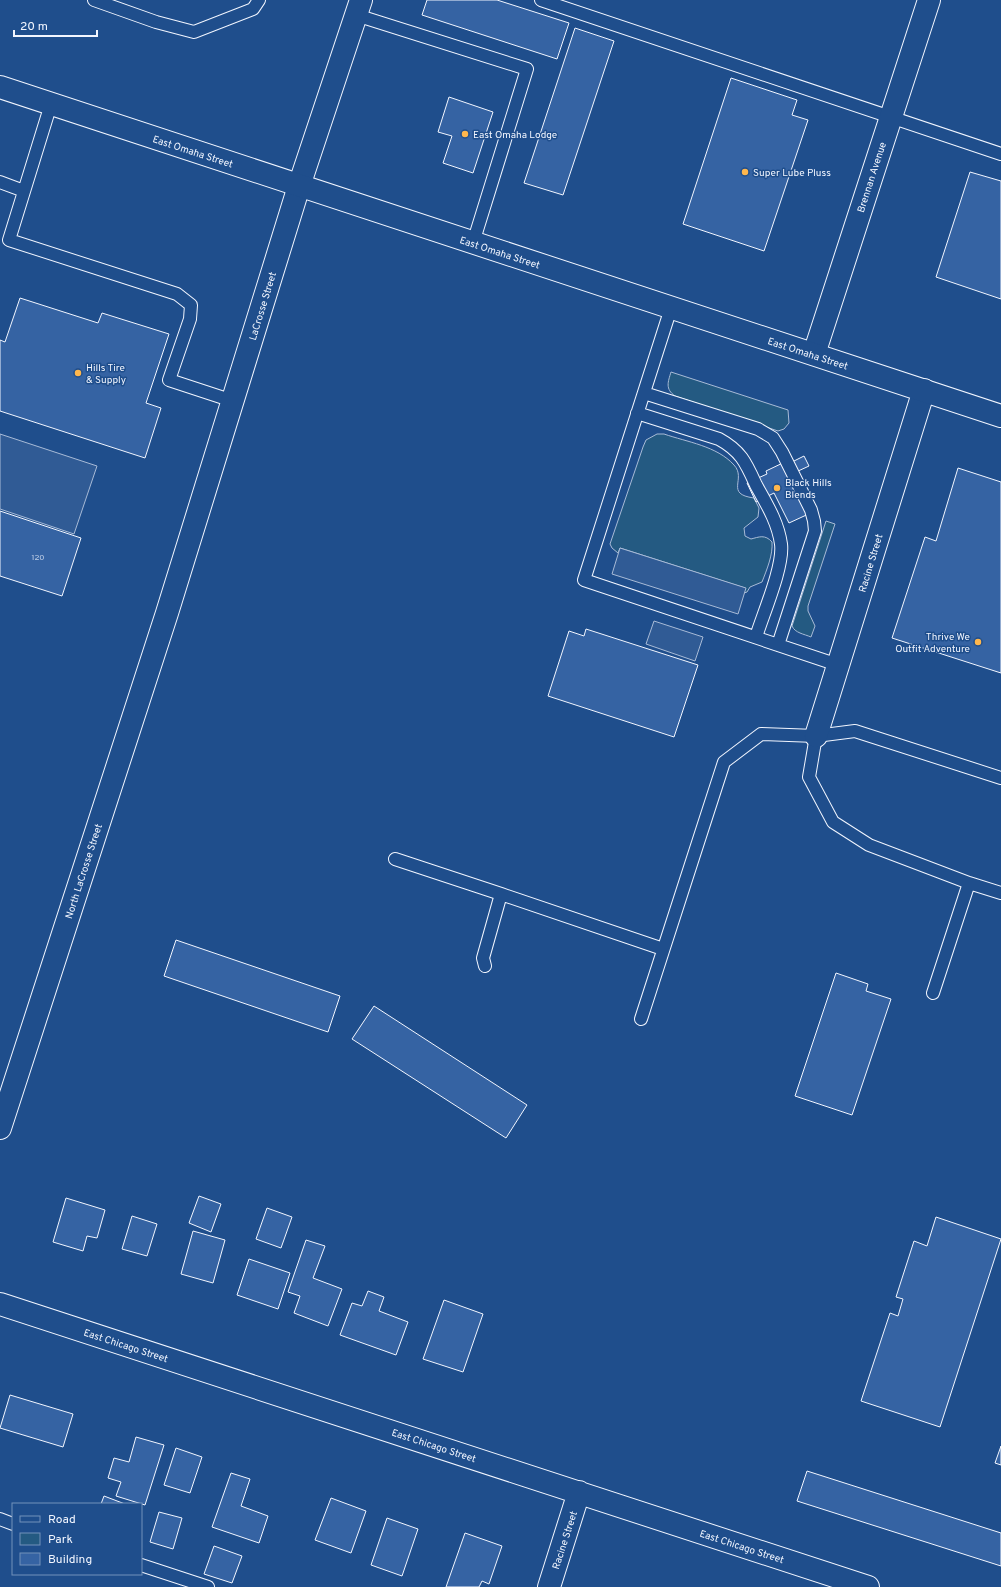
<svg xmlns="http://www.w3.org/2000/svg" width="1001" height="1587" font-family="Overpass,sans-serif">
  <rect width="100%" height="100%" fill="#1f4e8c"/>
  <path fill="#245a82" stroke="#a8bbd7" d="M671,372L788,410L789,423L784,429L778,431L675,396C665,389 668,382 671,372Z
    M657,434H664C687,442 717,446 734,465C747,479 724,494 754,498L759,508L758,517L744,528L745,536L751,539C759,537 765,534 772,542C773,555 767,569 762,582L750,587L747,592L744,593L745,588L620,548L618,553L612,548L610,544L643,447L646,440Z
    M826,521L835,524L808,606V611L815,626L811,637C804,634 795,633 792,626Z"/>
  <path fill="#305b95" stroke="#a8bbd7" d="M0,434L97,466L74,534L0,509Z
    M620,548L746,588L738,614L612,574Z
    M654,621L703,637L695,661L646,644Z"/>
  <path fill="#3563a3" stroke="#f2f6ff" d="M427,0H497L569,23L557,59L422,15Z
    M575,28L614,41L563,195L524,183Z
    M731,78L797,100L792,115L808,120L764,251L683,224Z
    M449,97L493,112L473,173L443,163L452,136L438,132Z
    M970,172L1001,181V299L936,277Z
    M20,298L98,323L102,313L169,334L146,403L161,408L145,458L0,411V340L5,342Z
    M804,456L809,466L796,472L815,511L789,523L774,493L756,502L747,483L767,474L766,471L789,460L790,463Z
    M958,468L1001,482V673L892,638L925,537L936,541Z
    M0,511L81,538L62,596L0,576Z
    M586,629L698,665L674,737L548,696L569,631L584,636Z
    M176,940L340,996L328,1032L164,976Z
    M836,973L868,984L866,991L891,999L852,1115L795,1096Z
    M374,1006L527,1105L506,1138L352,1039Z
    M199,1196L221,1204L211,1232L189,1223Z
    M66,1198L105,1210L97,1238L87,1236L83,1251L53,1242Z
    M267,1208L292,1217L281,1248L256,1239Z
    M132,1216L157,1224L147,1256L122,1249Z
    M936,1217L1001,1239L940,1427L861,1401L890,1313L898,1316L903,1299L896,1297L914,1241L927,1246Z
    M193,1231L225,1240L213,1283L181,1274Z
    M306,1240L325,1246L313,1278L342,1289L328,1326L294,1313L300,1296L288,1292Z
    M249,1259L290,1273L278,1309L237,1295Z
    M368,1291L384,1297L379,1311L408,1322L396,1355L340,1335L352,1303L362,1306Z
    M444,1300L483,1314L463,1372L423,1359Z
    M10,1395L73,1414L63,1447L0,1428Z
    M136,1437L164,1445L145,1505L116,1496L121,1482L108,1478L114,1458L129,1462Z
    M1001,1446V1465L995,1463Z
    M176,1448L202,1457L190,1493L164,1485Z
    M807,1471L1001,1533V1566L797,1501Z
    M231,1473L250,1479L241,1506L268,1516L259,1543L212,1527Z
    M104,1496L125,1504H101Z
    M331,1498L366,1511L351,1553L315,1540Z
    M159,1512L182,1518L173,1549L150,1542Z
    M387,1518L418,1529L402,1576L371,1565Z
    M465,1533L502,1546L489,1584L482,1581L479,1587H446Z
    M214,1546L242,1556L232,1583L204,1574Z"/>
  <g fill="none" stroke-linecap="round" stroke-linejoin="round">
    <g stroke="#f2f6ff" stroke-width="14">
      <path id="service" d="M94,0L156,22L194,32L253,9L259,0
        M541,0L1001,154
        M356,15L527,69L473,243
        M51,104L9,240L177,294L191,305L190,319L169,380L233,401
        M0,182L24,191
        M671,308L584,580L838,665
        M644,393L758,429L773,438L782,452L811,510L814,521L815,531L778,645
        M637,413L719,439C741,451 746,463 756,485C766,503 778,522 781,544C784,566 763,614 756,637
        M816,736L809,777L833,822L869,845L969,883L1001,893
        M395,859L501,894L483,958L485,966
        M501,894L663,949
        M933,993L969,883
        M641,1019L724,762L761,734L816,736L855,731L1001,778
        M0,1519L13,1524
        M141,1565L208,1587"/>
    </g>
    <g stroke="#f2f6ff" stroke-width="24">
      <path id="minor" d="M814,354L929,0
        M816,736L924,390
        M0,1304L868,1587
        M549,1587L579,1492"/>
    </g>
    <g stroke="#f2f6ff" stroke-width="24">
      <path id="tertiary" d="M299,186L361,0"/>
    </g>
    <g stroke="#f2f6ff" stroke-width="24">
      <path id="secondary" d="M0,1128L167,613L299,186"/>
    </g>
    <g stroke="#f2f6ff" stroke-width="24">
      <path id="primary" d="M0,87L1001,416"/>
    </g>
    <use href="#service" stroke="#1f4e8c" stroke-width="12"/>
    <use href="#minor" stroke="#1f4e8c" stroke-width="22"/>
    <use href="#tertiary" stroke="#1f4e8c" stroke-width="22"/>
    <use href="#secondary" stroke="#1f4e8c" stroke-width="22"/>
    <use href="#primary" stroke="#1f4e8c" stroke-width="22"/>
  </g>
  <g fill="#ffb74d" stroke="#1f4e8c" stroke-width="1.5">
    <circle cx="465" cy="134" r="4"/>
    <circle cx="745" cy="172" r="4"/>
    <circle cx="78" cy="373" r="4"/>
    <circle cx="777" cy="488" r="4"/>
    <circle cx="978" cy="642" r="4"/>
  </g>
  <g text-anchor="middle" stroke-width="3" stroke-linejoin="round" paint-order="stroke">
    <g font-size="8" fill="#c3d1e8">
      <text x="38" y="560">120</text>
    </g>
    <g font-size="10" fill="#f2f6ff" stroke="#1f4e8c" text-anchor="start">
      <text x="473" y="138">East Omaha Lodge</text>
      <text x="753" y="176">Super Lube Pluss</text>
      <text x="86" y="371">Hills Tire<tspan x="86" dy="12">&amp; Supply</tspan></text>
      <text x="785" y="486">Black Hills<tspan x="785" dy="12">Blends</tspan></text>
      <text x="970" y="640" text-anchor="end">Thrive We<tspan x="970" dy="12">Outfit Adventure</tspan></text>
    </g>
    <g font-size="10" fill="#f2f6ff" stroke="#1f4e8c">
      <text transform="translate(193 151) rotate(18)" y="4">East Omaha Street</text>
      <text transform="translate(871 177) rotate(-72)" y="4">Brennan Avenue</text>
      <text transform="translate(500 252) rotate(18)" y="4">East Omaha Street</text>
      <text transform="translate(262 306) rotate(-73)" y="4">LaCrosse Street</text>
      <text transform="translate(808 353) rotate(18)" y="4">East Omaha Street</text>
      <text transform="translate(870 563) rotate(-73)" y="4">Racine Street</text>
      <text transform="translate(83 871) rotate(-72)" y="4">North LaCrosse Street</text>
      <text transform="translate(126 1345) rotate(18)" y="4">East Chicago Street</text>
      <text transform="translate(434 1445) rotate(18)" y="4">East Chicago Street</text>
      <text transform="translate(564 1540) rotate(-72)" y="4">Racine Street</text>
      <text transform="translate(742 1546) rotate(18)" y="4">East Chicago Street</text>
    </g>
  </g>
  <rect x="12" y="1503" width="130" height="72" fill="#1f4e8c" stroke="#7391ba"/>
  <rect x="20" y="1516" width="20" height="6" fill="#1f4e8c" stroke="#7391ba"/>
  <text x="48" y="1523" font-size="12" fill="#f2f6ff">Road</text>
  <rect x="20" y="1533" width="20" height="12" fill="#245a82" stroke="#7391ba"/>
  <text x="48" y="1543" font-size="12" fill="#f2f6ff">Park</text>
  <rect x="20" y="1553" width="20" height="12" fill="#3563a3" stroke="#7391ba"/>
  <text x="48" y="1563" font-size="12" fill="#f2f6ff">Building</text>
  <path d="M14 30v6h83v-6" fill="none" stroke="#f2f6ff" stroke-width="2"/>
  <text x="20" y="30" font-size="12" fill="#f2f6ff" stroke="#1f4e8c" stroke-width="3" paint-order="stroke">20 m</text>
</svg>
